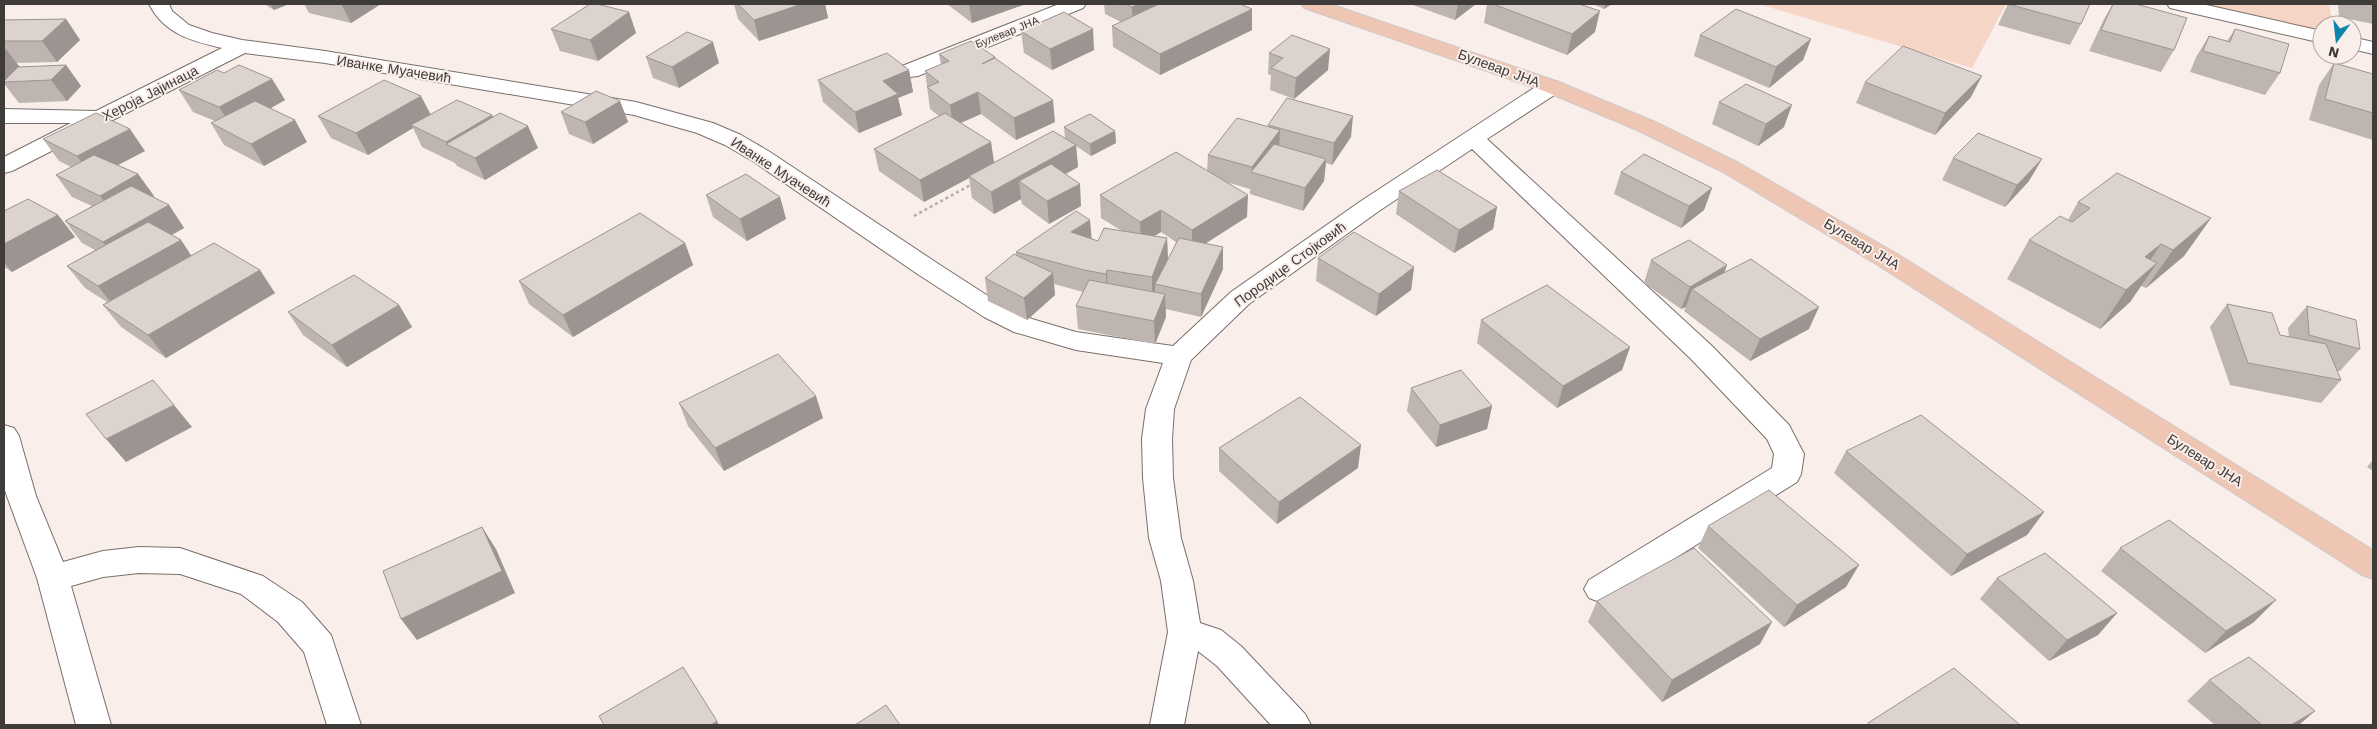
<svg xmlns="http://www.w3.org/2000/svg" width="2377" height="729" font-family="'Work Sans',sans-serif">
  <rect width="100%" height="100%" fill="#f9eeea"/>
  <path fill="#f5d5c6" d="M1759,4H2006L1972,68Z
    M2177,4H2329L2333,25H2322V37Z"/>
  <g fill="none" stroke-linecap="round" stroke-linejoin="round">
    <g stroke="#796f6b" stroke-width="2">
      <path id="minor" d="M149,4H169L172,11L189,25L212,33L242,40L325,51L636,102L713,123L741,135L770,152L937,263L1002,305L1032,319L1076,332L1173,346L1231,292L1361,201L1543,82L1551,81L1559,82L1562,87L1559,92L1487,139L1712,346L1789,425L1804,454L1801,474L1797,482L1611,598L1600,602L1589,598L1584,589L1589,580L1772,468L1774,454L1767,439L1692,360L1472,149L1379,211L1249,304L1191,360L1174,409L1172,439L1173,478L1181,538L1193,581L1200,623L1221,630L1241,646L1305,714L1311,725H1271L1217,666L1198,651L1184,725H1150L1168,632L1161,581L1149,538L1143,478L1142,439L1146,409L1163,363L1076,350L1014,332L984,317L919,275L754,162L725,145L697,133L634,115L325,63L245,53L12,171L4,173V157L71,123H4V109L96,111L222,48C192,41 164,34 149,4Z
        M1059,4H1086L1083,8L918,76L910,77L902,76L899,71L902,66Z
        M2167,4H2202L2322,31V43L2170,8Z
        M2352,37L2373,42V54L2352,49Z
        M4,425L14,428L19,436L36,496L63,562L103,551L139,547L180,548L263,576L302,602L331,635L361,725H327L304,652L278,622L241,594L180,574L139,573L103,577L71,586L111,725H76L37,578L4,488Z"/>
    </g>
    <g stroke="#cdcccc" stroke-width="2">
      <path id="major" d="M1301,4H1330L1559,82L1653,121L1739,163L1894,252L2373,550V579L2362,575L1876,264L1723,172L1637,130L1544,91L1304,8Z"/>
    </g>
    <path stroke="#b6adaa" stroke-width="2.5" stroke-dasharray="3 3" stroke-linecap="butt" d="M914,216L974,183"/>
    <use href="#minor" fill="#fff" fill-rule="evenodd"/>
    <use href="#major" fill="#eec6b3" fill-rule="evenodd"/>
  </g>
  <path fill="#beb5b1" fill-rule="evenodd" d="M264,4H289L274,10Z
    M304,4H381L351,23L309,13Z
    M734,4H825L828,18L759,41L738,19Z
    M947,4H1026L972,23Z
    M1104,4H1240L1252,30L1160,75L1113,47L1112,26L1121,22L1105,14Z
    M1410,4H1476L1455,20Z
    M1487,4H1579L1595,32L1567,55L1484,23Z
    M1593,4H1612L1604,9Z
    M2008,4L2081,24L2070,45L1998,25Z
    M2113,4H2136L2174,50L2161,72L2089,51L2104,19Z
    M2338,4H2373V24L2339,17Z
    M629,12L636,33L598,61L560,51L551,29Z
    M66,19L80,40L57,62L16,63L20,67L66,65L81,86L67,101L19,103L5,85L4,86V20Z
    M2235,29L2280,73L2265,95L2190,72L2196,57L2209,36L2227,41Z
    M1021,31L1094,50L1052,70L1024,53Z
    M1700,35L1811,39L1803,60L1769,88L1694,56Z
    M1269,53L1328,70L1294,99L1270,90L1271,75L1268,74Z
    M939,54L995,57V58L1055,122L1016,140L981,114L961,123L991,142L994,162L1065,138L1064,127L1115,131L1116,143L1091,156L1076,146L1078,167L1065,174L1081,206L1049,224L1022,204L1021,199L994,214L972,198L969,178L924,202L879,171L874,149L939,116L930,109L925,71L941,65Z
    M646,57L719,63L679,88L653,78Z
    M2334,63L2373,74V140L2309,120L2319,85Z
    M909,70L913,92L898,98L902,115L859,133L823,102L818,80Z
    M272,79L285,100L271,108L307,142L264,166L224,145L211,123L215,121L193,112L179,90Z
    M1865,82L1971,97L1935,135L1856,103Z
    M620,101L628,122L593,144L569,134L561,112Z
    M1719,102L1784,127L1758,146L1712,124Z
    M431,115H492L493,117L538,148L485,180L457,166L455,163L422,147L413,128L368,155L331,138L318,116Z
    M1268,125L1351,137L1332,165L1326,163L1324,181L1303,211L1250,194V189L1226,182L1247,217L1206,243L1223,269L1201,317L1166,309V317L1155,344L1078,329L1076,306L1083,292L1054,284L1055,295L1027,320L988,301L985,278L1016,256V252L1092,239L1098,241L1122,231L1101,218L1100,195L1207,171L1208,155L1268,127ZM1161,232L1176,242L1168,260L1167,238L1154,236Z
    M43,139L145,151L118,165L138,174L154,196L153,197L169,205L184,228L171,235L181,240L191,255L275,293L166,358L121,327L103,305L107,302L85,288L67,266L95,250L82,243L65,221L92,206L72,197L56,175L71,167L59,161Z
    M1953,158L2029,181L2005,207L1942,180Z
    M1621,172L1712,188L1704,210L1681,228L1614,194Z
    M1399,191L1497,207L1493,229L1454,253L1396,214Z
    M706,195L780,197L786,219L747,241L713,217Z
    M2078,202L2211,218L2184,256L2146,288L2141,286L2130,302L2100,329L2007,279L2029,240L2068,220Z
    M4,211L58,215L75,237L12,272L4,267Z
    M685,243L693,265L573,337L529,304L519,281Z
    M1318,258L1414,267L1411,290L1376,316L1316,281Z
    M1651,260L1724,273L1809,329L1750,361L1684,311L1686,307L1681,309L1644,283Z
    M2227,304L2280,335L2289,337L2288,328L2307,306L2360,349L2340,371H2337L2341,380L2321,403L2230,385L2210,327Z
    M399,305L412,327L347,367L303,335L288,312Z
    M1481,320L1630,347L1622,370L1557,408L1477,343Z
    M1411,388L1492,406L1487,429L1436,447L1407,411Z
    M679,403L823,418L724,471L688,426Z
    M1219,448L1358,468L1277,524L1219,471Z
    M1846,451L2044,512L2027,535L1951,576L1834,473Z
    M2373,460V471L2367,467Z
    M1708,526L1846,587L1784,627L1698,548Z
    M2120,548L2254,622L2205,653L2101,571Z
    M1997,578L2117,613L2098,635L2049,661L1980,599Z
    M1597,601L1760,644L1662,702L1588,622Z
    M2209,680L2299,725H2215L2187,701Z"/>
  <path fill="#9b9490" d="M270,4H289L274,10Z
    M341,4H381L351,23Z
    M802,4H825L828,18L759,41L754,20Z
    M969,4H1026L972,23Z
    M1139,4H1163L1133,28L1132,7Z
    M1458,4H1476L1455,20Z
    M1605,4H1612L1604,9Z
    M1252,9V30L1160,75V54Z
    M1600,11L1595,32L1567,55L1572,34Z
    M629,12L636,33L598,61L590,40Z
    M66,19L80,40L57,62L42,41Z
    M1093,29L1094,50L1052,70L1050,49Z
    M1811,39L1803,60L1769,88L1776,67Z
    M713,42L719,63L679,88L672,67Z
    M6,49L22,70L4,82V51Z
    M1330,49L1328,70L1294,99L1296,78Z
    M66,65L81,86L67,101L51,80Z
    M909,70L913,92L898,98L902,115L859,133L855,112L883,81Z
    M1982,76L1971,97L1935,135L1945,113Z
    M272,79L285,100L233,129L219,107Z
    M978,92L981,114L953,126L950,105Z
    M421,96L432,117L411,125L413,128L368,155L356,133Z
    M1053,100L1055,122L1016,140L1014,118Z
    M620,101L628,122L593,144L585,122Z
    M1792,105L1784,127L1758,146L1766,124Z
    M492,115L502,137L448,145L446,142Z
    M1353,116L1351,137L1332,165L1334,143Z
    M295,120L307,142L264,166L251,144Z
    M528,126L538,148L485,180L475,158Z
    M130,129L145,151L93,178L77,156Z
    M1280,130L1279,152L1252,172V167Z
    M1115,131L1116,143L1091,156L1090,144Z
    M991,142L994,164L969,176V178L924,202L920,180Z
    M1076,145L1078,167L1034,192L1019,181L1021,199L994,214L991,192Z
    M1326,159L1324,181L1303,211L1305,188Z
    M2042,159L2029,181L2005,207L2017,185Z
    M138,174L154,196L116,218L100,196Z
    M1080,184L1081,206L1049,224L1047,201Z
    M1712,188L1704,210L1681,228L1689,206Z
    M1248,195L1247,217L1192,252V230Z
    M780,197L786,219L747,241L740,219Z
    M169,205L184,228L120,264L103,242Z
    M1497,207L1493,229L1454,253L1459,230Z
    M1161,210V232L1141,244L1140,222Z
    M58,215L75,237L12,272L4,262V244Z
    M2211,218L2184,256L2146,288L2173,250Z
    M1090,220L1092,242L1071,232Z
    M1167,238L1168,261L1155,284V291L1152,300V277Z
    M181,240L196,263L116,309L98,286Z
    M685,243L693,265L573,337L563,315Z
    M2161,244L2135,283L2145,257Z
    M1223,247V269L1201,317V294Z
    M2157,263L2130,302L2100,329L2126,290Z
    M1727,265L1719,288L1692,289L1686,307L1681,309L1690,287Z
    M1414,267L1411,290L1376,316L1379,294Z
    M260,270L275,293L166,358L148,335Z
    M1107,270L1108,292L1107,296L1106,274Z
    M1053,273L1055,295L1027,320L1024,298Z
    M1165,294L1166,317L1155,344L1154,321Z
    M399,305L412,327L347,367L332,345Z
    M1819,307L1809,329L1750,361L1760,339Z
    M1630,347L1622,370L1557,408L1563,386Z
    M816,396L823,418L724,471L715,448Z
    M174,405L192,427L126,462L106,439Z
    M1492,406L1487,429L1436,447L1440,425Z
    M1361,445L1358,468L1277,524L1279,502Z
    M2044,512L2027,535L1951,576L1967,554Z
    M482,527L496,549L515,593L417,640L401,619Z
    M1859,565L1846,587L1784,627L1797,605Z
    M2276,600L2254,622L2205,653L2226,631Z
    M2117,613L2098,635L2049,661L2067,640Z
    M1772,622L1760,644L1662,702L1672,680Z
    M2315,711L2299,725H2291Z
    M717,721L719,725H711Z"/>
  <path fill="#ddd3ce" stroke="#9b9490" d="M590,4H597L629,12L590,40L551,29Z
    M738,4H802L754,20Z
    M1125,4H1139L1132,7Z
    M1159,4H1240L1252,9L1160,54L1112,26Z
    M1493,4H1579L1600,11L1572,34Z
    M2008,4H2090L2081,24Z
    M2113,4H2136L2187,18L2174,50L2101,30Z
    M1736,9L1811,39L1776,67L1700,35Z
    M1064,12L1093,29L1050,49L1021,31Z
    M66,19L42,41H4V20Z
    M2235,29L2289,44L2280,73L2203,51L2209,36L2230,42Z
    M687,32L713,42L672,67L646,57Z
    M1292,35L1330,49L1296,78L1271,68L1283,58L1269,53Z
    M971,41L995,57L982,64L995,58L1053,100L1014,118L978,92L950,105L927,87L939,82L925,71L949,61L939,54Z
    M1903,46L1982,76L1945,113L1865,82Z
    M887,53L909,70L883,81L898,94L855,112L818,80Z
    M2334,63L2373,74V113L2325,99Z
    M66,65L51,80L4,82V81L18,67Z
    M239,65L272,79L219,107L179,90L217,70L224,73Z
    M384,80L421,96L356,133L318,116Z
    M1746,84L1792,105L1766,124L1719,102Z
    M596,91L620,101L585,122L561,112Z
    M1287,98L1353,116L1334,143L1268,125Z
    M457,100L492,115L446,142L411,125Z
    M255,101L295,120L251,144L211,123Z
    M96,113L130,129L77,156L43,139Z
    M500,113L528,126L475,158L446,144Z
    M945,113L991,142L920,180L874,149Z
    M1090,114L1115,131L1090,144L1064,127Z
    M1237,118L1280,130L1252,167L1208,155Z
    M1053,131L1076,145L991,192L969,176Z
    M1978,133L2042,159L2017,185L1953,158Z
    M1274,144L1326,159L1305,188L1251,172Z
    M1176,152L1248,195L1192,230L1161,210L1140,222L1100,195Z
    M1644,154L1712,188L1689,206L1621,172Z
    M94,155L138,174L100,196L56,175Z
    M1051,164L1080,184L1047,201L1019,181Z
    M1437,170L1497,207L1459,230L1399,191Z
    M2117,173L2211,218L2173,250L2161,244L2145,257L2157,263L2126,290L2029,240L2060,216L2072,222L2090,208L2078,202Z
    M746,174L780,197L740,219L706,195Z
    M131,186L169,205L103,242L65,221Z
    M28,199L58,215L4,244V211Z
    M1076,211L1090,220L1071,232L1098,241L1104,228L1167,238L1152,277L1107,270L1106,274L1084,270L1016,252Z
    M640,213L685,243L563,315L519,281Z
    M148,222L181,240L98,286L67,266Z
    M1354,232L1414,267L1379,294L1318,258Z
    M1179,238L1223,247L1201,294L1155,284Z
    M1689,240L1727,265L1690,287L1651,260Z
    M214,243L260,270L148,335L103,305Z
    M1014,254L1053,273L1024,298L985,278Z
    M1751,259L1819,307L1760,339L1692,289Z
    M354,275L399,305L332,345L288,312Z
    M1089,280L1165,294L1154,321L1076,306Z
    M1547,285L1630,347L1563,386L1481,320Z
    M2227,304L2272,313L2280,335L2326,344L2341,380L2248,363Z
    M2307,306L2356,320L2360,349L2309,335Z
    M778,354L816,396L715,448L679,403Z
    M1461,370L1492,406L1440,425L1411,388Z
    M153,380L174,405L106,439L86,414Z
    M1300,397L1361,445L1279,502L1219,448Z
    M1921,415L2044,512L1967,554L1846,451Z
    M1769,490L1859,565L1797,605L1708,526Z
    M2169,520L2276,600L2226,631L2120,548Z
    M482,527L502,571L401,619L383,571Z
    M1694,548L1772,622L1672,680L1597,601Z
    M2045,553L2117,613L2067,640L1997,578Z
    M2249,657L2315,711L2291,725H2262L2209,680Z
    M683,667L717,721L711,725H604L599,716Z
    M1954,668L2020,725H1870L1868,723Z
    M886,705L900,725H855Z"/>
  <g text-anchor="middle" stroke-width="4" stroke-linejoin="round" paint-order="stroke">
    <g font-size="11" fill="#3f3b39" stroke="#f9eeea">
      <text transform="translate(1007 32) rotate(-22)" y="4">Булевар ЈНА</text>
    </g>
    <g font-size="14" fill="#3f3b39" stroke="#f9eeea">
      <text transform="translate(1499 68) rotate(20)" y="5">Булевар ЈНА</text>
      <text transform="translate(394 69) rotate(9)" y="5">Иванке Муачевић</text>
      <text transform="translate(150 93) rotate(-27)" y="5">Хероја Јајинаца</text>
      <text transform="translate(781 172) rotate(33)" y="5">Иванке Муачевић</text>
      <text transform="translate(1862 244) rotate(31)" y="5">Булевар ЈНА</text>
      <text transform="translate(1290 264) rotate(-36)" y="5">Породице Стојковић</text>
      <text transform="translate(2205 460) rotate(32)" y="5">Булевар ЈНА</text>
    </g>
  </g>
  <rect width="2377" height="729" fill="none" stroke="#3f3b39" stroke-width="10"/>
  <g transform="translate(2337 40) rotate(195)"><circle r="24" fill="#f9eeea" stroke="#afa6a3"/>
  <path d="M0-4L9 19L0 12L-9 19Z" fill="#0b85a9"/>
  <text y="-8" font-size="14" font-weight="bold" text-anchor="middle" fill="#3f3b39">N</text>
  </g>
</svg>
